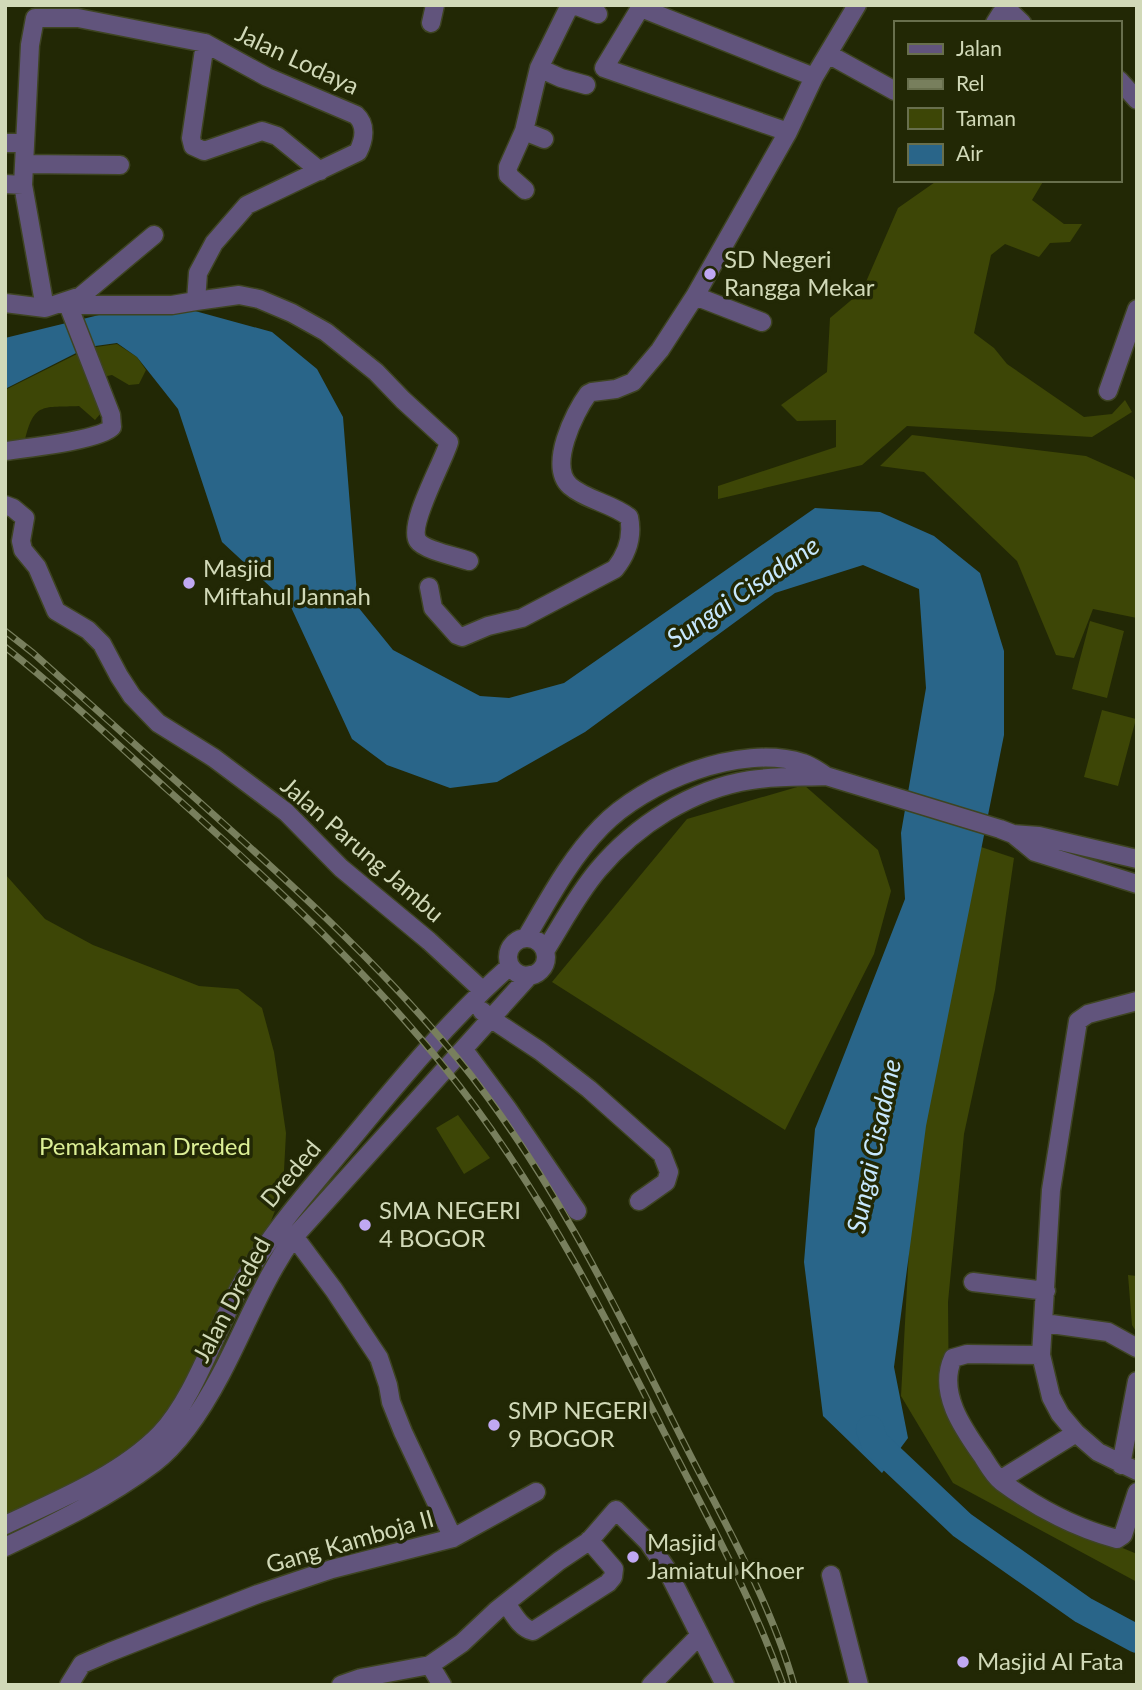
<svg xmlns="http://www.w3.org/2000/svg" width="1142" height="1690" font-family="Lato,sans-serif">
  <rect width="100%" height="100%" fill="#222805"/>
  <path fill="#3d4606" d="M938,180H1044L1032,200L1064,224H1082L1070,242L1050,243L1039,257L1005,244L991,255L974,333L994,348L1007,364L1084,417L1112,414L1125,400L1132,412L1092,437L907,426L862,465L718,499V486L836,447V420L797,421L781,405L827,372L830,318L862,291L898,208Z
    M117,344L137,357L146,370L139,384L129,385L112,375L102,377L101,413L95,420L79,406C44,408 34,401 25,440L5,446V390L89,348Z
    M912,435L1086,456L1133,477L1137,483V618L1093,609L1074,658L1056,655L1017,561L924,472L880,466Z
    M1090,621L1124,631L1107,698L1072,689Z
    M1102,710L1136,719L1118,786L1084,777Z
    M804,785L878,850L891,891L874,954L785,1130L552,982L687,819Z
    M978,846L1014,858L995,990L964,1134L948,1302L949,1410L1002,1491L1082,1531L1137,1554V1582L953,1483L901,1396L912,1195Z
    M5,874L45,919L93,945L199,986L238,989L262,1008L274,1052L286,1133L283,1189L267,1232L182,1396L155,1432L118,1464L5,1518Z
    M458,1115L490,1158L464,1174L436,1128Z
    M1128,1275L1137,1276V1333L1132,1325Z"/>
  <path fill="#296589" d="M195,311L272,332L317,369L343,417L358,607L393,650L480,696L509,698L564,683L815,508L880,512L934,536L980,573L1004,651V735L926,1126L894,1367L908,1438L882,1473L823,1416L804,1262L815,1129L905,899L901,833L926,688L919,589L863,565L775,593L585,732L497,782L450,788L387,765L352,739L290,605L222,542L178,409L137,357L117,343L88,347L5,389V338L99,315Z"/>
  <g fill="none" stroke-linecap="round" stroke-linejoin="round">
    <path stroke="#296589" stroke-width="28" d="M870,1429L875,1443L962,1525L1083,1610L1137,1639"/>
    <g stroke="#3e4422" stroke-width="21">
      <path id="minor" d="M574,5L598,14
        M642,5L604,68L788,132
        M1003,5L1022,23
        M641,8L814,77
        M431,23L435,5
        M995,23L1005,7
        M205,43L191,138L193,146L204,151L262,131L277,136L320,171
        M828,54L895,91
        M539,68L561,78L586,85
        M1119,80L1137,100
        M524,131L544,139
        M5,143H24
        M24,164L120,165
        M5,184L23,185
        M525,190L508,175V167L524,131L539,68L570,5
        M695,296L762,322
        M5,303L45,308L81,296L154,235
        M68,305H172L196,301
        M45,308L23,185L30,45L35,18H78L205,43L267,77L356,115C367,125 364,140 358,152L247,205L214,243L198,273L196,301L239,295L259,299L292,313L326,332L376,372L403,400L449,442C444,461 407,525 418,541C424,550 458,557 469,561
        M1108,391L1137,309
        M5,451C26,448 101,440 112,427L111,415L67,302
        M5,505L13,508L25,518L21,541L23,550L37,567L56,611L88,630L102,644L119,676L132,696L158,723L214,758L286,812L341,868L429,941L482,990
        M429,587L433,608L457,635L462,637L488,626L522,618L615,569C627,554 633,536 629,517C611,503 586,500 570,486C548,466 574,413 588,394L592,392L616,389L633,382L660,350L695,296L788,132L814,77L857,5
        M1013,834L1039,836L1137,859
        M526,938C549,899 569,860 601,827C644,782 740,743 803,763C811,766 819,771 826,776L1000,829L1013,834L1035,852L1137,884
        M508 957a19 19 0 1 1 38 0a19 19 0 1 1-38 0Z
        M545,951C562,924 577,895 598,870C636,825 692,789 751,780C776,776 801,777 826,776
        M1137,1001L1088,1014L1078,1021L1051,1190L1041,1355L1051,1397L1060,1414L1076,1433L1098,1452L1137,1471
        M482,1011L490,1018L540,1051L589,1089L662,1154L669,1172L666,1182L639,1201
        M464,1050L507,1108L577,1211
        M285,1231L299,1243L334,1290L379,1358L388,1385L391,1402L403,1432L453,1538
        M973,1282L1046,1291
        M1044,1323L1108,1332L1137,1348
        M1041,1355L967,1354L953,1358C937,1393 964,1430 983,1457C988,1465 994,1476 1002,1482C1036,1507 1076,1528 1117,1539L1123,1535L1137,1492
        M1121,1465L1137,1381
        M1000,1480L1076,1433
        M5,1525C56,1501 120,1475 160,1434C198,1394 218,1320 249,1271C278,1225 314,1184 349,1142C400,1080 450,1019 510,966
        M5,1547C56,1523 109,1497 154,1463C182,1442 204,1406 221,1374C245,1329 263,1280 293,1238L530,975
        M831,1575L859,1685
        M506,1603C513,1613 520,1628 533,1631L608,1583L613,1577L614,1569L589,1540
        M430,1665L442,1685
        M69,1685L82,1664L110,1652L258,1594L332,1569L453,1538L536,1492
        M341,1685L361,1678L430,1665L462,1643L497,1610L559,1561L589,1541L616,1510L648,1542L666,1568L725,1685
        M651,1685L700,1635"/>
    </g>
    <use href="#minor" stroke="#61547c" stroke-width="18"/>
    <g stroke="#787f5d" stroke-width="7">
      <path id="rail" d="M5,631L33,653C93,707 154,761 214,815C300,892 385,970 458,1059C551,1173 615,1305 680,1435C720,1515 770,1599 794,1685
        M5,647C62,692 115,742 169,791C279,889 388,989 476,1108C553,1213 609,1324 668,1440C709,1520 753,1600 783,1685"/>
    </g>
    <use href="#rail" stroke="#222805" stroke-width="4.5" stroke-dasharray="13" stroke-linecap="butt"/>
  </g>
  <g fill="#c0a8f3" stroke="#222805" stroke-width="2.5">
    <circle cx="710" cy="274" r="7"/>
    <circle cx="189" cy="583" r="7"/>
    <circle cx="365" cy="1225" r="7"/>
    <circle cx="494" cy="1425" r="7"/>
    <circle cx="633" cy="1557" r="7"/>
    <circle cx="963" cy="1662" r="7"/>
  </g>
  <g text-anchor="middle" stroke-width="7" stroke-linejoin="round" paint-order="stroke">
    <g font-size="24" fill="#d1d9b8" stroke="#222805">
      <text transform="translate(297 60) rotate(25)" y="8">Jalan Lodaya</text>
      <text transform="translate(362 850) rotate(41)" y="8">Jalan Parung Jambu</text>
      <text transform="translate(291 1174) rotate(-50)" y="8">Dreded</text>
      <text transform="translate(232 1300) rotate(-62)" y="8">Jalan Dreded</text>
      <text transform="translate(350 1542) rotate(-16)" y="8">Gang Kamboja II</text>
    </g>
    <g font-size="24" fill="#d1d9b8" stroke="#222805" text-anchor="start">
      <text x="724" y="268">SD Negeri<tspan x="724" dy="28">Rangga Mekar</tspan></text>
      <text x="203" y="577">Masjid<tspan x="203" dy="28">Miftahul Jannah</tspan></text>
      <text x="379" y="1219">SMA NEGERI<tspan x="379" dy="28">4 BOGOR</tspan></text>
      <text x="508" y="1419">SMP NEGERI<tspan x="508" dy="28">9 BOGOR</tspan></text>
      <text x="647" y="1551">Masjid<tspan x="647" dy="28">Jamiatul Khoer</tspan></text>
      <text x="977" y="1670">Masjid Al Fata</text>
    </g>
    <g font-size="24" fill="#dcef96" stroke="#222805">
      <text x="145" y="1155">Pemakaman Dreded</text>
    </g>
    <g font-size="26" font-style="italic" fill="#c7e8fe" stroke="#222805">
      <text transform="translate(743 592) rotate(-34)" y="9">Sungai Cisadane</text>
      <text transform="translate(874 1146) rotate(-78)" y="9">Sungai Cisadane</text>
    </g>
  </g>
  <rect width="1142" height="1690" fill="none" stroke="#d1d9b8" stroke-width="14"/>
  <rect x="894" y="21" width="228" height="161" fill="#222805" stroke="#686f4d" stroke-width="2"/>
  <rect x="908" y="44" width="35" height="10" fill="#61547c" stroke="#686f4d" stroke-width="2"/>
  <text x="956" y="56" font-size="21" fill="#d1d9b8">Jalan</text>
  <rect x="908" y="79" width="35" height="10" fill="#787f5d" stroke="#686f4d" stroke-width="2"/>
  <text x="956" y="91" font-size="21" fill="#d1d9b8">Rel</text>
  <rect x="908" y="108" width="35" height="21" fill="#3d4606" stroke="#686f4d" stroke-width="2"/>
  <text x="956" y="126" font-size="21" fill="#d1d9b8">Taman</text>
  <rect x="908" y="144" width="35" height="21" fill="#296589" stroke="#686f4d" stroke-width="2"/>
  <text x="956" y="161" font-size="21" fill="#d1d9b8">Air</text>
</svg>
